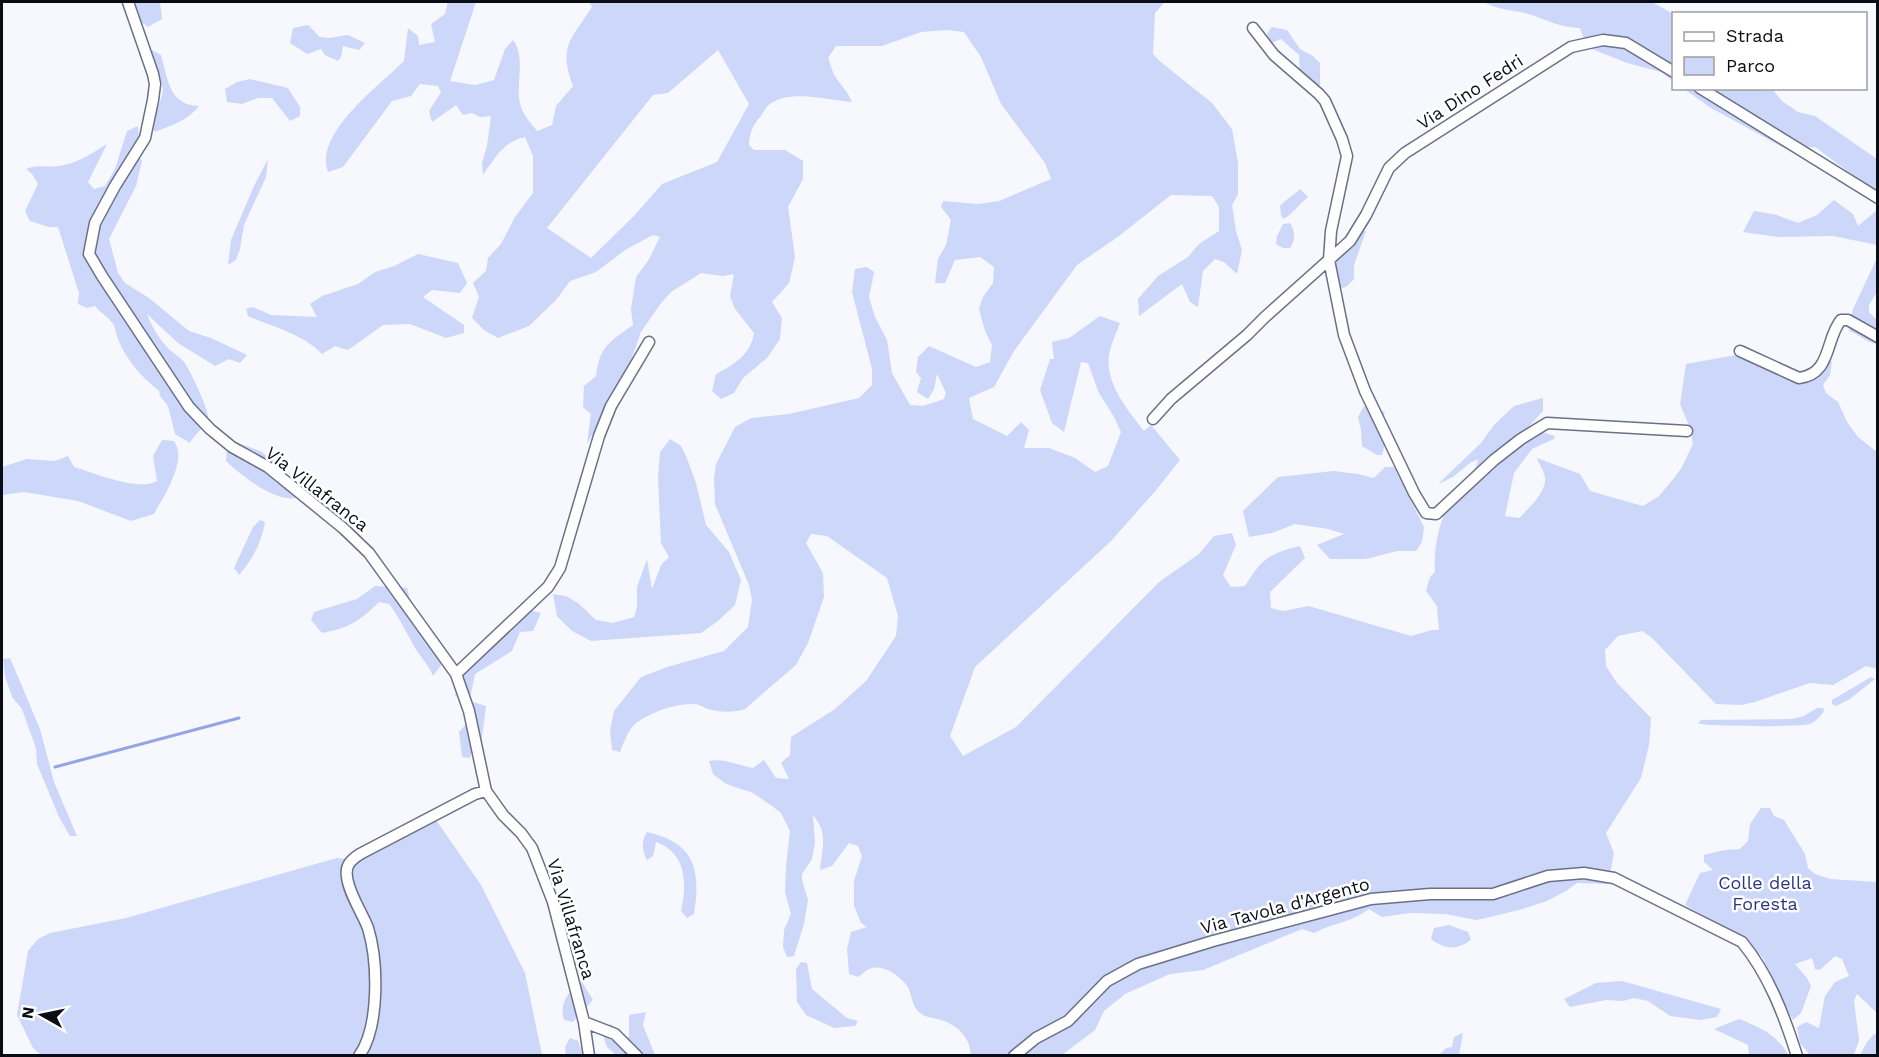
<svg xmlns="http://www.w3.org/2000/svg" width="1879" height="1057" font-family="'Work Sans',sans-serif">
  <rect width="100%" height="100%" fill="#f6f8fd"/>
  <path fill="#ccd7fa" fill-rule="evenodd" d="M132,2H160L162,19L148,27L137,19Z
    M448,2H476L450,81L475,85L494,80L505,49L513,40C527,59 514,85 521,107C523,115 532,124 537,131L552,125L556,106L573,86C558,47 571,39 592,7L589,2H1165L1155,13L1153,54L1162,63L1212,103L1232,129L1238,163V194L1232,205L1236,231L1242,250L1237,274L1224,262L1215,259L1203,271L1198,307L1190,302L1182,284L1139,316L1138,299L1158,276L1188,257L1199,244L1219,231V207L1212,196L1171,195L1119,236L1077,265L1014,351L994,387L969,398L973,419L1007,436L1021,422L1029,430L1024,448H1049L1075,458L1095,472L1108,466L1121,432L1114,417L1099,393L1088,363L1081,362L1064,432L1052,423L1040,390L1050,359H1054L1052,342L1069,338L1100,316L1120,323C1116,333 1111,344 1109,355C1105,384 1128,410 1144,431L1151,425L1180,460L1157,489L1111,541L975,667L950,736L963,756L1016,727L1159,582L1199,554L1214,536L1232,533L1236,545L1223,575L1231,587L1245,586C1262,559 1268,554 1300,546L1305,558L1270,592L1271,608L1283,611L1309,606L1411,636L1432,630H1439L1437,606L1426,591L1430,577L1435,572C1433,553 1439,519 1450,503C1460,488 1475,477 1478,459L1470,463L1453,477L1438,484L1481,443L1494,425L1514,406L1543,398V411L1531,424L1527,435L1542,432L1555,436L1554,439L1532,449L1514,473L1505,516L1519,518C1529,508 1547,492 1545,477C1544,471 1539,464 1537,458L1580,474L1590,491L1643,506L1659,496L1674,478L1682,467L1693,444L1690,428L1680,404L1686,364L1736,355L1794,380L1832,361L1830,375L1823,385L1826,393L1838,402L1847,422L1858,437L1877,452V669L1866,666L1833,685L1810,683L1755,702L1741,705L1716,704L1651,637L1642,631L1618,636L1605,650L1606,666L1617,683L1651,718L1649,745L1641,778L1606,833L1614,853L1608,884L1577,883L1566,891L1547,901L1519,910L1477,920L1445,914L1410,913L1382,917L1369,909C1353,922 1332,923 1314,933L1302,929L1203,970L1170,974L1125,994L1104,1011L1095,1030L1062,1055H971C970,1038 958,1025 941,1020C932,1017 926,1018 919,1012C912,1007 912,995 908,987C900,976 883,963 869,969C865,971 861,975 858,977L849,974L847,949L851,932L867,927L861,923L854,906V881L862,856L858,846L849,843L832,866L820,870C822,848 829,834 813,815L815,843L812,859L802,874V880L808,900L804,924L794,956L787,957L783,947L784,930L791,914L785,892L786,866L790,831L781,813L772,806L753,793L726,784L713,774L709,761C724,758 737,765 753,768L764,760L776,778L789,779L781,763L790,755L791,737L835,709L866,681L896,636L898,616L887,578L827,536L811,534L806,543L823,573L824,597L808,643L796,665L745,709C733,713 719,712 708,709C703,707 699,704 694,704C676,703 651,712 636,723C628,730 624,742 620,752L612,750L610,731L614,711L641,677L667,667L724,651L748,627L752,600L749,585L715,504L714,478L716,464L735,427L751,418L789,414L859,398L872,385V369L852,292L855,269L867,267L874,272L869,297L875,317L887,340L892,373L910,405L923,406L944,399L946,393L937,374L934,389L928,399L917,392L921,378L916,372L918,357L929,346L976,367L990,362L992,345L985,331L979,309L983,297L993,283L994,267L980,257L955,260L945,283H935L938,259L946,245L951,220L941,207L943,201L978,204L999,201L1051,179L1045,163L1001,104L981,57L964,32L947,30L921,32L882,46H836L828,58L834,75L848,94L852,102C828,100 794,90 773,102C768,104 764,111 761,116C752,126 750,132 749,145L754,150H785L803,161V179L788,207L795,257L789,283L772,302L782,318L780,339L767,358L743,378L734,393L721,399L712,391L716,374C734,365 751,354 754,333L735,309L730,296L734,274L723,276L701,273L671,292L661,303L641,332L628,369L587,444L591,414L583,407L584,386L596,376C600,345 610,342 633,325L631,309L636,277L648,261L660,237L653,235L625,250L596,272L570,281L556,300L529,326L498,338L484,330L472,318L479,297L473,283L486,271L488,258L501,244L515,217L533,193V156L525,137C504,141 495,158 483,175L482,163L487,146L491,116L480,117L472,113L463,115L456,105L432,122L429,111L441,92L438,86L420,84L411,96L392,101L343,167L328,172C314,133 380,85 404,61L408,28L418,36L419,45L435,42L431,24L445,14ZM718,50L749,104L717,162L662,184L634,216L591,258L547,228L653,95L668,93Z
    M1484,2H1652L1673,14V81L1661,72L1627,63L1587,47L1580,28C1557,27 1546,19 1525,13C1511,10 1495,9 1484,2Z
    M308,25L320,37L329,38L348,35L365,43L359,50L343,46L341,57L338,61L325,55L321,49L307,54L290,43L293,28Z
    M1272,27L1287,30L1300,49L1313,56L1320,63V85L1317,88L1300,76L1299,55L1281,39L1271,43L1267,34Z
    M152,50L161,55C168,78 168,105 199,106C187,121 172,125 155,132L150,122C156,111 165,97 162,84C159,72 150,63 152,50Z
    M250,79L288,88L300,107V116L290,121L272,98H258L242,104L227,102L225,89L237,82Z
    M1684,89H1772L1782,101L1798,112L1815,116L1877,159V193L1815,147L1786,149L1711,108Z
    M138,126L139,137L135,148L142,161L136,186L109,239L118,273L125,283L149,298L189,331L211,338L247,355L240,363L229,359L215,366L178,343L147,314C151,325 158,337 166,346C171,352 179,356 184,362C189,368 209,410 208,417C208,424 194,435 190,443L175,434L168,406L160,396L159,391C142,377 126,360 118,339C116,335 116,330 114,326C112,320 99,311 95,306L87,308L78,304L79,293L58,227H49L30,221L25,211L38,184L32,174L26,169C41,164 46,168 59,166C77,164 92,153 107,144L88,182L94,189L105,186L115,169L127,131Z
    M268,159L266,177L244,225L240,249L236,260L228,265L231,240L254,186Z
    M1300,189L1308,197C1300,203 1291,216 1283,219L1281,215L1280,206C1286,199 1293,196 1300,189Z
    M1834,200L1853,214L1858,226L1877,210V245L1833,236L1778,237L1743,232L1754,211L1777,215L1798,223L1817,215Z
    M1290,223C1295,231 1296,239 1290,248H1283L1276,244L1277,236L1283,224Z
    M1366,231L1354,265V279L1346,287L1341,288L1332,281L1330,268C1344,251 1349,254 1356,232Z
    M418,254L458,263L467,283L460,293L432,290L423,297L464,325V333L446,338L410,324L383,325L348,350L335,346L322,354C303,334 273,327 248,316L246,309L253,307L271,315L317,317L310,304L322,296L358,284L375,272L394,266Z
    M1877,258V292L1869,305V312L1877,320V344C1867,343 1859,334 1849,331L1853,309Z
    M1364,406L1385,412L1379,432L1386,440L1382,455H1377L1362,446L1361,430L1358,417Z
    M670,439L681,446L686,456L696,483L706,525L729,552L741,580L735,605L718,621L701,633L591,641L572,631L557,616L553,594L566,596L578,603L596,620L613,623L634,617L637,607V587L647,559L652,589L661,565L669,557L661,543L658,478L660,452Z
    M162,440L174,441C188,460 164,496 154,514L131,521L78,501L24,492L2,495V467L27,459L55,461L68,456L74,467C94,473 139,492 157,481L153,456Z
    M235,442L260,451L277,463L275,471L295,494V498C274,502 241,475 226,461L227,448Z
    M1385,467H1394L1424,527L1422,542L1416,551H1397L1366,559H1330L1317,545L1344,534L1328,529L1295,524L1272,533L1249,537L1243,511L1278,477L1334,471L1358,474L1374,478Z
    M260,520L265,522C262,542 252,560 239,575L234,568L253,527Z
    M375,586L407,588L412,609L431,629L437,638L442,664L433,676C429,666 423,660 417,651C407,635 401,619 389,604L379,602C360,621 349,628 322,633L311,620L314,612L357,599Z
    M526,609L541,613L533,631L520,632L512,651L475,674L470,698L455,696L458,677Z
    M10,658L40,729L54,782L77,836H70L59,817L37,764L36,748L29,729L22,709L12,697L5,676L3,659Z
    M1871,677L1875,679L1850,699L1836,706L1832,704V700Z
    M473,702L486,706L482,737L473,749L470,758L462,757L459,732L468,722Z
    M1817,708H1823L1824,711C1821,716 1816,721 1810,724C1802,727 1705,727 1698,723L1701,720L1792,719L1804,716Z
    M1761,808H1770L1774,816L1784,820L1805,854L1808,868L1815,874L1830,879L1877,882V1013L1857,994L1854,1001L1859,1040L1854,1055H1810L1800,1043L1797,1027L1806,1022L1819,1028L1825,996L1835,982L1849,976L1842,959L1835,956L1820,970L1815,969L1812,958L1795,964L1807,978L1811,986L1801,1013L1793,1020L1782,1002L1763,958L1746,941L1685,905L1700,873L1713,870L1704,862V855L1725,850L1740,849L1748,841L1750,824Z
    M436,820L481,885L525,973L542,1055H41L33,1048L17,1015L28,951L38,939L50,933L126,918L337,858L358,860Z
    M647,832C695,843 701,869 694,914L687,918L681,911C687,884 687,853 656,842L653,856L647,860C642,851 641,840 647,832Z
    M1449,925L1468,932L1471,940C1457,950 1445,950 1431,939L1434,928Z
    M801,962L807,963L812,989L847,1018L858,1021L855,1026L834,1028L806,1015L797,1002L796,969Z
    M1622,981L1721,1009L1717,1017L1700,1020L1670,1016L1648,1001L1634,998L1623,1001L1606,1000L1570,1007L1564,999L1596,983Z
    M582,982L593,1000C586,1008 579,1014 573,1022L564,1020C559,1004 568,991 582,982Z
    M646,1012L643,1025L655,1055H616L607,1047L603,1035L610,1024L620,1031L624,1039L629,1037V1015Z
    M1739,1019C1758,1026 1779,1036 1788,1055H1749L1748,1045L1714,1029Z
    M1463,1033L1459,1055H1439L1446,1048L1452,1047L1454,1037Z
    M1874,1034L1877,1035L1876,1055H1860L1867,1042Z
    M570,1038L578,1041L583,1055H566L565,1047Z"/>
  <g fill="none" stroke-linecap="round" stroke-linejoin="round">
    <path stroke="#94a5e6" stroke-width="3" d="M55,767L239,718"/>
    <g stroke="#6a7086" stroke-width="13">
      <path id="minor" d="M128,2L153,74L155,84L153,100L145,138L115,186L95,223L89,254L102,276L189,407L210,429L232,447L268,467L343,528L369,553L456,674L469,711L486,791L503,815L521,833L532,848L553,902L584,1022L589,1056
        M1253,28L1274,55L1319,94L1325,101L1342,139L1347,156L1331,231L1329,260L1344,335L1365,391L1414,493L1426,513L1436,514L1494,460L1521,439L1547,423L1687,431
        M1700,88L1878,198
        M1740,351L1799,378C1832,374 1825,339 1841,320H1848L1878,337
        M1153,419L1171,399L1247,335L1265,317L1350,241L1366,215L1389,168L1405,153L1571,47L1603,40L1626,43L1674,72
        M456,674L548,587L560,568L599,436L611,406L649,342
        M584,1022L615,1034L637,1056
        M359,1056C380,1027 378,961 368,928C362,912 349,894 347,877C345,865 351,860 360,854L475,794L486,791
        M1014,1056L1036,1038L1068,1021L1107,981L1138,964L1213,941L1371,899L1430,894H1493L1548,876L1584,873L1614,878L1742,942C1769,975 1784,1015 1797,1056"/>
    </g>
    <use href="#minor" stroke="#fff" stroke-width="10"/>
  </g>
  <g text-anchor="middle" stroke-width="5" stroke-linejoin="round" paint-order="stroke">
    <g font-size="18" fill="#0a0d15" stroke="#fff">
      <text transform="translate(1470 92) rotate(-33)" y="6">Via Dino Fedri</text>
      <text transform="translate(317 489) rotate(38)" y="6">Via Villafranca</text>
      <text transform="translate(1285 906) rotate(-15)" y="6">Via Tavola d'Argento</text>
      <text transform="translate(571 919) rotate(73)" y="6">Via Villafranca</text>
    </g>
    <g font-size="18" fill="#2c3782" stroke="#fff">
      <text x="1765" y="889">Colle della<tspan x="1765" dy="21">Foresta</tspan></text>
    </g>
  </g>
  <rect width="1879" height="1057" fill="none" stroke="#0a0d15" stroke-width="6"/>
  <rect x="1672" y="12" width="195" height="78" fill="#ffffff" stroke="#9d9ea1" stroke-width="1.5"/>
  <rect x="1684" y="32" width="30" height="9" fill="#ffffff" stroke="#9d9ea1" stroke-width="1.5"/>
  <text x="1726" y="42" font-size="18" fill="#0a0d15">Strada</text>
  <rect x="1684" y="57" width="30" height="18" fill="#ccd7fa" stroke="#9d9ea1" stroke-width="1.5"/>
  <text x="1726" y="72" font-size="18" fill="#0a0d15">Parco</text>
  <g transform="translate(42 1015) rotate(279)" stroke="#ffffff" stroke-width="4.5" paint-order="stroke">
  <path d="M0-4.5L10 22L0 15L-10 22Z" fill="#0a0d15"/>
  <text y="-9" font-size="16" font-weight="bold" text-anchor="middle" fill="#0a0d15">N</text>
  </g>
</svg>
